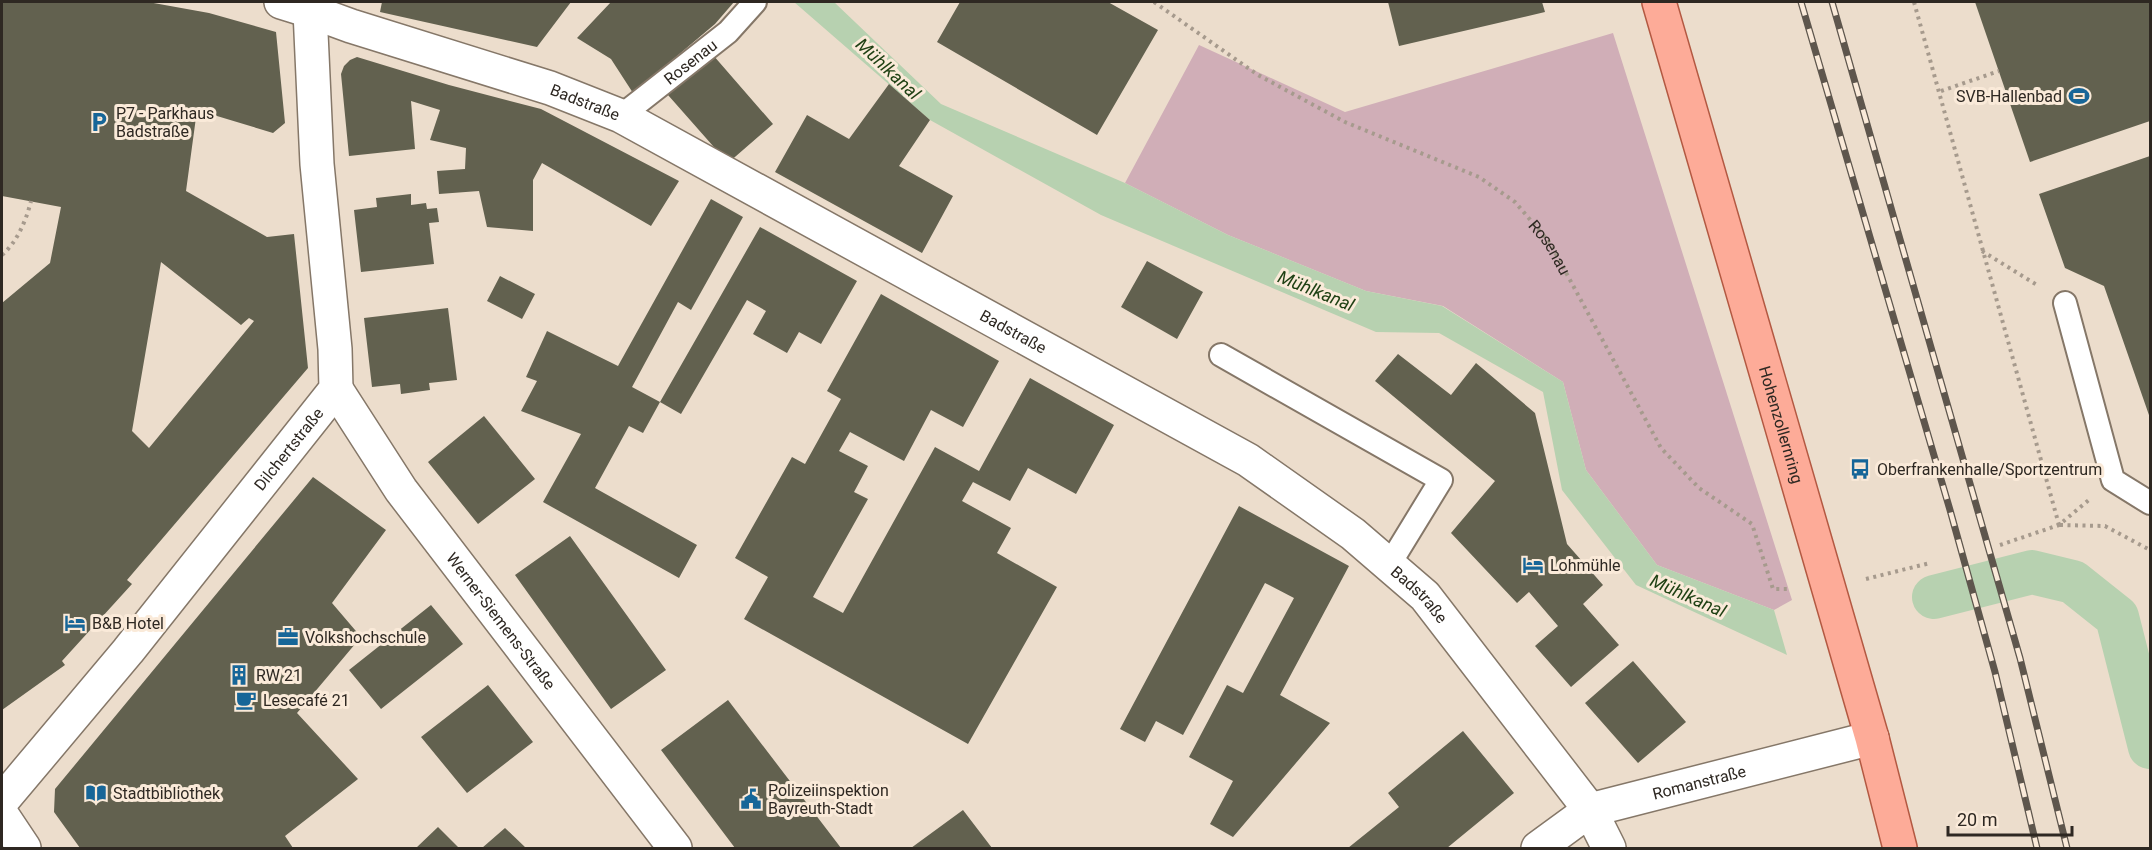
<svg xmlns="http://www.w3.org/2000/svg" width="2152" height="850" font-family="Roboto,sans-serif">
  <rect width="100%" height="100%" fill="#ecddcc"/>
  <path fill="#d0aeb7" d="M1613,33L1792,600L1774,610L1657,565L1586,470L1563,382L1443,306L1366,291L1228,235L1125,183L1199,45L1345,112Z"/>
  <path fill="#b7d1b0" d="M794,2H834L941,104L1125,183L1228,235L1366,291L1442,306L1563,382L1586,470L1657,565L1774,610L1787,655L1636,585L1562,490L1543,392L1439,333L1376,332L1101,215L930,120Z"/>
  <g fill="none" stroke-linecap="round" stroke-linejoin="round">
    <path stroke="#b7d1b0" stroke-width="44" d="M1934,597L2032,572L2073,582L2117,617L2150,747"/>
  </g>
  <path fill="#62614f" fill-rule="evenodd" d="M2,2H148L209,13L276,32L285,123L273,133L197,110L186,191L267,237L294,234L308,368L127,580L132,584L62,661L65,665L2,710V303L50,263L61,207L2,196ZM161,262L241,325L249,318L254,321L149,448L132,431Z
    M382,2H571L537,47L380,12Z
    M611,2H734L715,24L633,93L611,59L577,38Z
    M960,2H1108L1158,30L1097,135L937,42Z
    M1388,2H1542L1545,12L1399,46Z
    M1975,2H2150V121L2030,162Z
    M713,55L773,124L728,163L668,95Z
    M357,57L449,85L541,109L679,181L651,226L542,163L533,180V231L487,227L479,191L439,194L437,171L465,169L466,148L430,140L440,110L411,101L415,149L349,156L341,74L344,66L350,60Z
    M889,84L930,120L899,166L953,196L922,253L775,172L807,115L849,139Z
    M2150,156V418L2104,286L2065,268L2039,194Z
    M411,194V205L426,203L427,209L437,208L439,222L429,223L434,264L361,272L354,210L377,207L376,198Z
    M711,199L743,217L691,310L678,302L632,387L660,402L643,433L629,426L595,488L697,545L679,578L543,502L581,434L521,411L537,381L526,377L547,331L618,366Z
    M760,227L857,281L821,344L799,332L787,353L753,334L766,311L747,300L681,414L660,402Z
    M1147,261L1203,292L1177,339L1121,307Z
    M500,276L535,294L522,319L487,301Z
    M881,294L999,361L963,427L931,410L904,461L850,432L839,451L868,466L854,492L868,499L813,597L843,613L935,447L979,471L1030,378L1114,425L1076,494L1028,468L1010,501L973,482L962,501L1011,528L997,553L1057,587L968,744L744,619L768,577L735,558L792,457L805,464L841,399L827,391Z
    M448,308L457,380L429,383L430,390L401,394L400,384L372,387L364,318Z
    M1398,354L1451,395L1476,363L1535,413L1567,544L1603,585L1583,604L1619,645L1571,687L1535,646L1558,626L1529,592L1517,603L1451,533L1495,481L1375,381Z
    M484,416L535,479L478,524L428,462Z
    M313,477L386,530L332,603L361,637L297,713L358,779L285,836L293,848H80L54,812L55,789Z
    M1239,506L1349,566L1280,695L1330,723L1233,837L1210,824L1233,781L1189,757L1227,685L1243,693L1294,598L1265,583L1183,735L1156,721L1145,742L1120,729Z
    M570,536L666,670L611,709L515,575Z
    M431,605L463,644L381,709L349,670Z
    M1633,661L1686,722L1638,763L1585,703Z
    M488,685L533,742L467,793L421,737Z
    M728,700L841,848H735L661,750Z
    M1463,731L1514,793L1447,848H1348L1399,807L1388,793Z
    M963,810L992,848H911Z
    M438,827L459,848H416Z
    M505,828L526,848H482Z"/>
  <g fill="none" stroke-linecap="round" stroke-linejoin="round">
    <g stroke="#857768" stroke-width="26">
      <g id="service">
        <path id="s2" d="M621,116L728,32L755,2"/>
        <path d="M2065,303L2113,480L2150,503"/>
        <path d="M1221,355L1441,480L1389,565"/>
      </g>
    </g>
    <g stroke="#857768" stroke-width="36">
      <path id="pedestrian" d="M281,2L310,11"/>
    </g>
    <g stroke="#857768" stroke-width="36">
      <g id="minor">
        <path id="s3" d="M310,11L351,26L550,88L621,116L1248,460L1353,534L1425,596L1590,810L1609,848"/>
        <path id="s4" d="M336,389L401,490L675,848"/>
        <path id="s5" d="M2,801L128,651L336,389L335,349L317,164L310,11L313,2"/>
        <path d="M2,815L24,848"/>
        <path id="s6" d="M1538,848L1590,810L1872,738"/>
      </g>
    </g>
    <g stroke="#b35942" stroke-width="36">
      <g id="primary">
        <path id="s7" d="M1659,2L1872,738L1900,848"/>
      </g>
    </g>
    <g stroke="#a69a8d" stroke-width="4" stroke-dasharray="3 4.5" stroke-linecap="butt">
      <path id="s1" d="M1154,2L1258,75L1345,122L1479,177L1515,202L1550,243L1661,448L1699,488L1752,524L1773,589H1788"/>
      <path d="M1914,2L2059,525"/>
      <path d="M1941,91L1999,71"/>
      <path d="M1982,251L2037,285"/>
      <path d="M2,255C17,242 26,221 31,201"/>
      <path d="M2060,525L2105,526L2150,550"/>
      <path d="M2000,545L2059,525L2090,499"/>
      <path d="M1866,579L1930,563"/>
    </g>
    <use href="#service" stroke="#fff" stroke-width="22"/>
    <use href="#pedestrian" stroke="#fff" stroke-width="33"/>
    <use href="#minor" stroke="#fff" stroke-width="33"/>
    <use href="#primary" stroke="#fdab98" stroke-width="33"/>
    <g stroke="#5e564d" stroke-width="7">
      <path id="rail" d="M1801,2L1950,510L1995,672L2037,848
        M1832,2L2020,658L2067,848"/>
    </g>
    <use href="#rail" stroke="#faead9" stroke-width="4.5" stroke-dasharray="14" stroke-linecap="butt"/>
  </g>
  <defs>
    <g id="stadium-bare" transform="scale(1.62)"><path d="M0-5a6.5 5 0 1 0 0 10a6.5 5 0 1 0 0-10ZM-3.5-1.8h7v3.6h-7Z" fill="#176698" stroke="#faead9" stroke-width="2.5" paint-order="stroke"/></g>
    <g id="parking-bare" transform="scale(1.62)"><path d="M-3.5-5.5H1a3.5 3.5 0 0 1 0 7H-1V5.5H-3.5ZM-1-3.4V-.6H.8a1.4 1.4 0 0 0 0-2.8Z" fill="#176698" stroke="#faead9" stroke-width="2.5" paint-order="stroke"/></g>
    <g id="bus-bare" transform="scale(1.62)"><path d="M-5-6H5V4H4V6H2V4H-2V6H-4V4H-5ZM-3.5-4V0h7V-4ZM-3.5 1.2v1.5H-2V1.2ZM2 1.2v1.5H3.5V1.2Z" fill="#176698" stroke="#faead9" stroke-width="2.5" paint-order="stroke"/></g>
    <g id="hotel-bare" transform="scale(1.62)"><path d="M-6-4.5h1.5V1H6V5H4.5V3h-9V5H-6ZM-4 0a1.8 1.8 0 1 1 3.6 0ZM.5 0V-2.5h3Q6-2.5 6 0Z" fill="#176698" stroke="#faead9" stroke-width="2.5" paint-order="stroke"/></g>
    <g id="office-bare" transform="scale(1.62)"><path d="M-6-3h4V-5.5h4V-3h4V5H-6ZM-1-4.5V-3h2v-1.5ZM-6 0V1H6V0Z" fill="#176698" stroke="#faead9" stroke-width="2.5" paint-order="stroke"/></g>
    <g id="building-bare" transform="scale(1.62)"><path d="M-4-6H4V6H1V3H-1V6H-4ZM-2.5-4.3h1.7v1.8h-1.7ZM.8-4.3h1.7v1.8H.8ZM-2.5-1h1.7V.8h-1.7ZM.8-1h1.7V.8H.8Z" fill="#176698" stroke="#faead9" stroke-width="2.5" paint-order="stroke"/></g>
    <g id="cafe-bare" transform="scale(1.62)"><path d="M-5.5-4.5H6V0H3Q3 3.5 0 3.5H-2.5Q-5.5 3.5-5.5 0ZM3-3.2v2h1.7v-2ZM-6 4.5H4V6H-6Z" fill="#176698" stroke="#faead9" stroke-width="2.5" paint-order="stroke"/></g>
    <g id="library-bare" transform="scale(1.62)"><path d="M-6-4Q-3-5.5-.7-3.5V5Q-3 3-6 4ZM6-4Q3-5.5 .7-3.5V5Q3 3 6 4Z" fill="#176698" stroke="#faead9" stroke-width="2.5" paint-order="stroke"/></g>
    <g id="civic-bare" transform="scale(1.62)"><path d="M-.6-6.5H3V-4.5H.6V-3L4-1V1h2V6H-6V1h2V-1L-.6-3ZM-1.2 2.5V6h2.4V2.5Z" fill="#176698" stroke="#faead9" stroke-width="2.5" paint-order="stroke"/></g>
  </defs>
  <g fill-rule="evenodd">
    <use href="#stadium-bare" x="2079" y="96"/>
    <use href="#parking-bare" x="99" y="122"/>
    <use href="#bus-bare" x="1860" y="469"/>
    <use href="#hotel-bare" x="1533" y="565"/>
    <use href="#hotel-bare" x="75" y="623"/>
    <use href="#office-bare" x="288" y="637"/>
    <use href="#building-bare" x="239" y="675"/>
    <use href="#cafe-bare" x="246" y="700"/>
    <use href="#library-bare" x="96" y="793"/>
    <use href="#civic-bare" x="751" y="799"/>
  </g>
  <g text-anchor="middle" stroke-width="6" stroke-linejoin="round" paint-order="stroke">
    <g font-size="16" fill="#2e2822" stroke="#faead9">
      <text dy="6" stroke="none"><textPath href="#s2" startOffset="88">Rosenau</textPath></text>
      <text dy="6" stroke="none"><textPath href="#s3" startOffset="290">Badstraße</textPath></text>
      <text dy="6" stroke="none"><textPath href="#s1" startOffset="472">Rosenau</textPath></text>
      <text dy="6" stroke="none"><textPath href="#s3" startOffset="776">Badstraße</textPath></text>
      <text dy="6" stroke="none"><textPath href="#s7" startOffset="440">Hohenzollernring</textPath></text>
      <text dy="6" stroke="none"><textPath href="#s5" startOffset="454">Dilchertstraße</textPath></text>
      <text dy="6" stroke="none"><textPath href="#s3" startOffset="1262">Badstraße</textPath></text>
      <text dy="6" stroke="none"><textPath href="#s4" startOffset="285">Werner-Siemens-Straße</textPath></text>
      <text dy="6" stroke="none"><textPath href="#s6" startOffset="177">Romanstraße</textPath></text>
    </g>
    <g font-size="16" fill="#2e2822" stroke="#faead9" text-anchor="start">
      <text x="2062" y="102" text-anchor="end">SVB-Hallenbad</text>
      <text x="116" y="119">P7 - Parkhaus<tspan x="116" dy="18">Badstraße</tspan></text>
      <text x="1877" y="475">Oberfrankenhalle/Sportzentrum</text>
      <text x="1550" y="571">Lohmühle</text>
      <text x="92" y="629">B&amp;B Hotel</text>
      <text x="305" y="643">Volkshochschule</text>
      <text x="256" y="681">RW 21</text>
      <text x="263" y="706">Lesecafé 21</text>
      <text x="768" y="796">Polizeiinspektion<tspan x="768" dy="18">Bayreuth-Stadt</tspan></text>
      <text x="113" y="799">Stadtbibliothek</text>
    </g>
    <g font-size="18" font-style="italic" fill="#1f4114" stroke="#faead9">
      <text transform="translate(888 69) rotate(43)" y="6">Mühlkanal</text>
      <text transform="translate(1316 291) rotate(22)" y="6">Mühlkanal</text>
      <text transform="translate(1688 596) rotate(24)" y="6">Mühlkanal</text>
    </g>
  </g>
  <rect width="2152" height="850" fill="none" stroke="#2e2822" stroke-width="6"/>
  <path d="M1948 826v9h124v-9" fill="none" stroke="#2e2822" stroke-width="3"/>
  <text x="1957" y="826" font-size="18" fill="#2e2822" stroke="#faead9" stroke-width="4.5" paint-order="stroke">20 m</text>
</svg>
